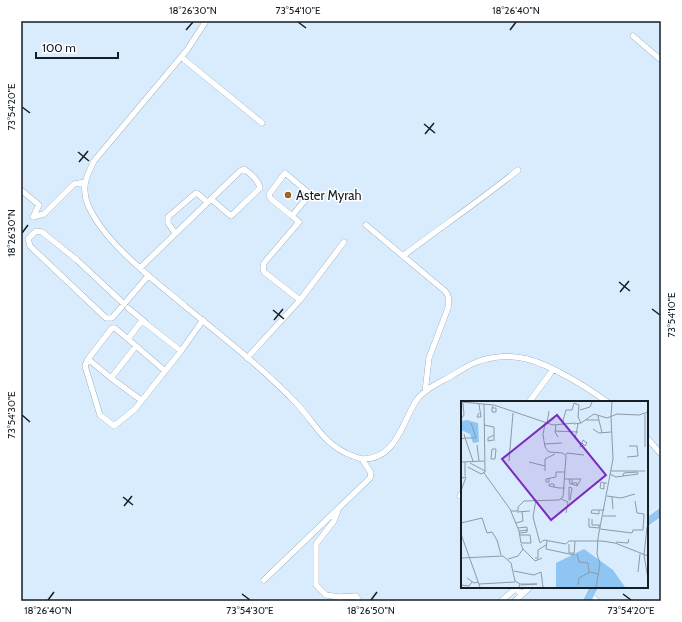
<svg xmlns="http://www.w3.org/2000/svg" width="682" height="622" font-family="Cabin,sans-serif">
  <rect width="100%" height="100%" fill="#d9ecfd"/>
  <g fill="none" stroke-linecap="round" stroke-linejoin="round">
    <g stroke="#7a91a4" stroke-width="6">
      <path id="minor" d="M206,21L187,50L94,161C86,177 81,188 88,205C105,244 154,280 186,307C224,338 264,369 298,405C317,426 325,446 353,456C356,457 360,459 363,459C396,459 402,423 416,401C424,389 439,383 451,376C460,371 468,365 477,362C492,356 511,355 527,359C551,365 587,387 607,402
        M633,36L661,60
        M181,57L262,123
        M21,190L39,205L33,217L44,214L74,184L85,182
        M366,225L445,291C450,297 449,301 448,308L429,358L425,392
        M175,233L168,223V217L196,193L198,194L207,202
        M403,256C441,227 481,200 518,170
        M140,268L240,171L244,169C250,173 259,181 260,188L258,190L231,216L211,199
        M300,300L344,242
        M124,304L77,260L42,232L36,231L28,239L30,246L106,318H112L148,276
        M128,308L145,322
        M128,339L115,328H112L88,359L111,378L136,346
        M247,358L300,300L264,272L263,268L264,263L299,222L292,216L310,194L285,173L270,193L269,195L271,199L292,216
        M88,359L85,366L100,415L114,426L135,409L181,351L203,320
        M165,371L128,339L140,323H145L181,351
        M111,378L141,400
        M529,402L553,370
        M647,438L661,454
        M460,496L462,493
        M338,510L334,521L316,544V585L326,595L339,597
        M264,580L370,478L371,473L362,459
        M590,595L597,601
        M340,600L339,597L356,596L359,601
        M501,601L514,590H517L522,594
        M515,601L530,587"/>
    </g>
    <g stroke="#fff" stroke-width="9">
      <path id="highway" d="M647,522L661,512
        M587,601L594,587"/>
    </g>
    <use href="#minor" stroke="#fff" stroke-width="5.5"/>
    <use href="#highway" stroke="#94c8f3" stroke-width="8"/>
  </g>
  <path fill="none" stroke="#151e25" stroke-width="1.5" d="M298,22L306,28M186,30L193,22M510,30L516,22M22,107L30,113M424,124L435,133M425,134L434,123M78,152L89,161M79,162L88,151M22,233L28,225M619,282L630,291M620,292L629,281M652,309L660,315M273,310L284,319M274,320L283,309M22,415L30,422M123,497L133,505M124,506L132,496M242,594L250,600M623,594L631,600M48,600L54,592M371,600L377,592"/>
  <circle fill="#9f6425" stroke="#fff" stroke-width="1.5" cx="288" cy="195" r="4"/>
  <g text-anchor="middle" stroke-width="3" stroke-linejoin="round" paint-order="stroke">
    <g font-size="13" fill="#151e25" stroke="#fff" text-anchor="start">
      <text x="296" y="200">Aster Myrah</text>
    </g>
  </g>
  <g transform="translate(461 401)">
    <rect width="187" height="187" fill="#d9ecfd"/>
    <path d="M6,19L17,22L18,41L12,42L9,33L0,29V20ZM123,148L152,169L164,186H95V162Z" fill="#8ec5f2"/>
    <path fill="none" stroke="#8b9aa7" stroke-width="1" d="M0,1L33,4L92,24L114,22M18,3L20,16H16L18,12M31,7H35V11H31V7L32,5M119,9L129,6L131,1M137,15L141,32M150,16L151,1M0,18L3,14L2,2M125,19H138M86,22L88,10M101,23L105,9H111L113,2L118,4L117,16L120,22M113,23L120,22L133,13L146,17L156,13L178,14L187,11M23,24L33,26V40M95,24L94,31L97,36M132,28L138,32L150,31M94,30L117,31M3,33L4,37H15L10,22M0,38L4,37L12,60M114,38L117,23M32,39L27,40V37L33,34M122,39L126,42L124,45L121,42L119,46ZM83,43L101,42M16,44L18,60M184,46V13M31,48L30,58H34L35,48H31M105,54L106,52L123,54M166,56L177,55L176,45H168M48,60L52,12M0,61L23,60M4,61V75M68,61L84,65M9,62L24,70M7,66L20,73L24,71L23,3M84,70V58L94,53M150,70H184M23,72L49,108L58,130M149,73L155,76L177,73L176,71L163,72L162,75M88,78V81H85V78L95,76V71H104M104,78H120L116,85M108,78L109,83H111V78M143,82V88L139,87L140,81L143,82H146M111,83L116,85V82H111M93,86V83H88V85L98,87H104M108,86L111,87L109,99H108ZM0,90L5,76L1,77M146,95L160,97L174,93M151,96L152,108M100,98L107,101L105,112M75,99L72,116L79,142L83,139L105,143L108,140H141L154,142L187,155M138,109V113L130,112L131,109H143M50,110H57V106L63,100L98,99L102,96L105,55L102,52L88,51L84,46L82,34L84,22M56,111L69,110M142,115H155M128,117V126L138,127V124M131,118V124H139M0,122L21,117L26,132L31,131L36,139L40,154M55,122L62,120L61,110M57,127L66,126V131L59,132M139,128L171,132L172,129H182L183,113L176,112L174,100M0,133L19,186M59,134H69L70,142H60L58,130L67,129M86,140L85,148L113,154L114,140M155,141L167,142L168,138M108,143V152H113M62,148L74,160L81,157M116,153L118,161L127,162L128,171M183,154L186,126M183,154L187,178M0,157L42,155L50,162L54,180L59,183L58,186M74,157H77V149L85,144M47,158L57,155L62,148L60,143M53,170L73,174L80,171L82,186M177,171L179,153M6,177L13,182L17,181M18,183L54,181M59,183H76L60,184M0,184L8,185L11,181M117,184L118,177L129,171L137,173M135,186L139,163L136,153L137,137L152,58L150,16"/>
    <path fill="#7b2cbf" fill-opacity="0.15" stroke="#7b2cbf" stroke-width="2" d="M96,14L145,74L90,119L41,58Z"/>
    <rect width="187" height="187" fill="none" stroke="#151e25" stroke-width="2"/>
  </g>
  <rect width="682" height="622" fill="none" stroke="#ffffff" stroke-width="44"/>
  <path d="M36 52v6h82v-6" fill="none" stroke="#151e25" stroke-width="2"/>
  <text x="42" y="52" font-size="12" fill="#151e25" stroke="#ffffff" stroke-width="3" paint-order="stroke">100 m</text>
  <rect x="22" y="22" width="638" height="578" fill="none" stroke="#151e25" stroke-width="1.5"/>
  <g font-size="10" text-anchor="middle" fill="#151e25">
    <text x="193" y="14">18°26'30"N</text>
    <text x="298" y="14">73°54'10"E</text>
    <text x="516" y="14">18°26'40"N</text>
    <text transform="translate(11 107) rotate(-90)" y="4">73°54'20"E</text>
    <text transform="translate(11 233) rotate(-90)" y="4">18°26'30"N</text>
    <text transform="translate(671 315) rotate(-90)" y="4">73°54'10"E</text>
    <text transform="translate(11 415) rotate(-90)" y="4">73°54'30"E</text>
    <text x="48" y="614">18°26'40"N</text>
    <text x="250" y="614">73°54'30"E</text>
    <text x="371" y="614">18°26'50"N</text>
    <text x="631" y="614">73°54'20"E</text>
  </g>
</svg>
